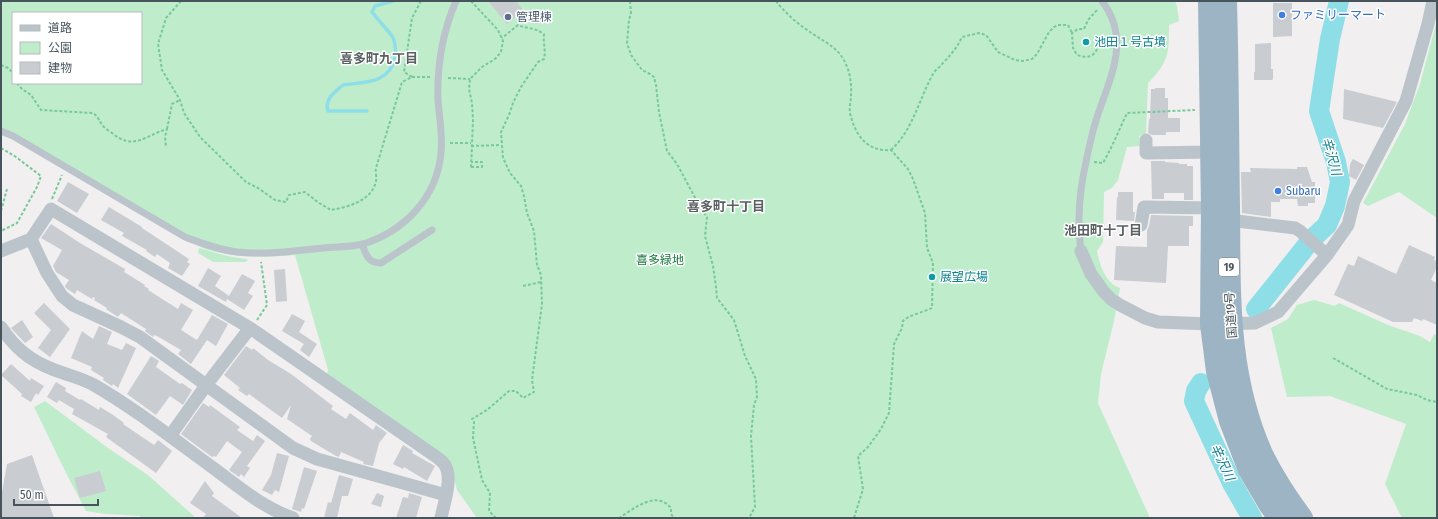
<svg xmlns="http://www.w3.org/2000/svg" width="1438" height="519" font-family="'Fira Sans Condensed','Noto Sans JP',sans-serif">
  <rect width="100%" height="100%" fill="#f1efef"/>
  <path fill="#bfedcc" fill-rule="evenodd" d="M1,1H1175L1177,6L1179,21L1169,25C1169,53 1169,62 1148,83L1146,134L1139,136L1140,146L1127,147L1118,180L1112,188L1104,192L1103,242L1097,251C1100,265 1105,283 1120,288L1114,321L1101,374L1098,403L1150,518H477L457,490L454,478L327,375L328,370L295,255C265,258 235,258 205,249C196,245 186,240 177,236L1,132ZM13,13H141V83H13Z
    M1437,20V218L1399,192L1368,206L1363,203L1405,124L1420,84Z
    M199,248L227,256L246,259L248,260L246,262H213L198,253Z
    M1314,300L1335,306L1339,303L1388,325L1420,336L1430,342L1434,334L1437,335V518H1402L1385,484L1406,424L1330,396L1287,397L1271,328L1288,319L1297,305Z
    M45,401L108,448L148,475L196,518H141L140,516L105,514L86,511L66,473L34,407Z"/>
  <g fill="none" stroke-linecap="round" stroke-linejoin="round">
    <path stroke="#8edee8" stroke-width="3.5" d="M367,111H328C324,99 335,92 343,85C364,82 390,84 395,57C396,49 396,43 392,36C386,28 378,20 372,12L375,6L393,1"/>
    <path stroke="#8edee8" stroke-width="20" d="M1256,309L1311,240L1327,225L1335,206L1340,182L1336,162L1319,111L1330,39L1339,1
      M1201,383L1196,391L1194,401L1232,483L1252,518"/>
  </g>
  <path fill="#c9ccd1" d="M488,1H516L523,10L507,24Z
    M1273,3H1292V36L1273,37Z
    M1271,43V69H1273V79L1272,80H1254V72H1255V44Z
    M1155,88H1165V98H1168V118H1180V132H1166V135H1152L1148,133L1149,119H1150L1151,89H1155Z
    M1344,89L1397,102L1383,128L1343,119Z
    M1353,159L1364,165L1356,180L1349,176L1350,164Z
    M1151,161H1165V162L1179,163V164H1187V166H1193V200H1184V193H1164V199H1152Z
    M1297,167H1307L1312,182H1315V203H1308V206H1298L1297,199H1280V202H1271V217L1242,213L1241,172H1251L1250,168L1297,169Z
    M68,182L89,194L77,213L57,201Z
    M1118,192H1133V212H1135L1134,221L1116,220L1117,197H1118Z
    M109,207L142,227V228L189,259L187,262L190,264L182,276L168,268L170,263L157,254L155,257L146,251L147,250L122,236L124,233L101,220Z
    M1151,215L1193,216V226H1189V246H1168L1166,283L1114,280L1116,246L1147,247V230L1149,226Z
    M51,224L80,243L125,269L124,272L145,285L144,286L149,289L148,290L178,309L181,303L193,310L181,330L197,340L212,315L228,324L216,346L207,340L191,364L178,354L181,350L157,336L154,335L153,337L145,331L146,329L121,313L118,317L106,309L107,308L94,300L95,298L93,297L92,299L77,290L75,294L66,288L65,286L69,280L56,272L53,266L62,250L41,238Z
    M1409,245L1435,257L1434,260L1437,261V267L1431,280L1437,283V325L1423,319L1422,321L1414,318L1412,322H1393L1334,295L1348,264L1354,266L1358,256L1396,274Z
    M208,268L221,276L215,286L229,296L242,274L255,281L248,293L253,296L244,310L227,299L226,302L198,286Z
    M285,269L287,301L276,302L274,270Z
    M44,303L70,329L50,357L38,348L51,330L34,313Z
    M292,314L305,321L299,332L317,344L309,357L300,350L304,344L282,331Z
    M22,320L33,337L25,343L11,328Z
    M99,326L112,332L107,344L122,350L126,343L136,348L118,388L113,384L112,386L103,380L104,378L91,370L92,367L71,358L82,331L93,339Z
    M246,346L252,350L253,348L268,360L291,374L333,406L331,409L346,419L350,413L373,430L376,425L387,433L379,443L373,466L363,464L364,462L341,452L339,457L336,456L311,441L310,439L312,436L287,419L291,405L282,418L249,394L247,396L238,390L240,388L224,375Z
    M151,356L159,361L156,367L180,384L182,383L192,390L183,405L170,396L156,415L127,394Z
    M11,364L30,381L31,378L44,386L38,395L36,393L31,402L21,396L22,394L1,375Z
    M56,382L66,388L65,391L80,400L81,399L99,410L100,407L113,415L124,423L123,424L154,445L158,440L172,451L156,473L106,437L108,434L72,414L74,409L59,400L57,403L47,397Z
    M203,403L209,407L210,405L240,427L237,430L253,441L257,435L265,441L247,466L250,468L244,477L241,474L239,477L229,470L242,452L227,441L216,457L214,456L212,457L181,434Z
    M403,445L413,451L412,453L435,466L427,481L404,467L403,469L393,464Z
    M277,453L289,456L279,492L275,490L272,495L262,490L271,475Z
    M32,455L54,518H1V498L7,464Z
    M304,467L317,471L304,509L302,508L301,512L292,509Z
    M100,471L106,491L80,498L74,478Z
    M339,475L353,479L348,496H342L337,518H324L328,502L331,503Z
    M205,481L214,493L212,496L242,518H203L206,514L190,503Z
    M377,493L384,496L381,507L371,504Z
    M409,493L422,497L416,518H396L403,497L408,498Z"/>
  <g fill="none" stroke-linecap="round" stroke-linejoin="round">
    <path stroke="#78c999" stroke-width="2" stroke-dasharray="3 2" stroke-linecap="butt" d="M181,1L166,18L158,44L162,70L180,100L184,113L200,137L246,182L258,188L275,200L286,202L289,195L305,192L319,203L331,210C348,207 372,201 376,181C377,177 375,172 376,168L402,82L412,77L404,72L412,18L421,1
      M471,1L498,30L503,41L501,52L495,59L482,67L470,79L469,89L472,103L473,120L471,169
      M630,1L631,13L629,20L627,43L631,55L642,70L650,74L654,77L656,85L659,112L667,151L677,164L701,209L707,217L705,236L713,266L716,287L717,298L734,320L745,356L756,379L757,397L754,405L751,436L755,507L749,518
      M776,1C785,13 798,24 810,32C821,40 834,45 842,57C849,67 852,82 851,95C851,101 849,107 850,113C855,135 867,152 891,150L908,169L913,179L925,213L927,248L933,263L932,308C924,312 909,315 903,321L902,328L894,344L889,413L881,429L868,447L858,456L863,489L854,518
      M1097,49C1093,58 1086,58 1077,55L1073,48L1072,33L1078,29H1084L1088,20L1097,10
      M1,65L8,68L13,73
      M412,77H430
      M448,78L470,79
      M17,83L22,89L31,95L41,110L93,113C99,117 99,122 104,127C106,129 109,131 112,133C134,151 144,136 167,129L165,137L166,147
      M167,129L172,104L180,100
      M450,143H471
      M471,146L501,145
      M1,148L16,157L41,176L37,187L17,223L1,231
      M891,150C913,130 919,99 933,74C935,70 939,68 941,65C950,56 957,48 962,37L979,33L986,35L998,52L1015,60L1023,61L1032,59L1037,54L1049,32L1054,27L1058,25H1068L1072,33
      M1094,162L1103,163L1112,146L1127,113L1195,110
      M471,167H482V162H471
      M52,199L62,175
      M1,211L7,189
      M523,286L541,282
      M257,320L267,305L261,262
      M1333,358L1387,389L1417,395L1427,400L1437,402
      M496,518L489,511L490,493L482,480L473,438L474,422L472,419L487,410L509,391H516L523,398L534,392L532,380L542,304L541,275L537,265L534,231L527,213L524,196L521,186L510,173L503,158L501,132L509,115L513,103L521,87L538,62L544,59C546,51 543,43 544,34C534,27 527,29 518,25L502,38
      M619,518C635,508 656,490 671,508V514L674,518"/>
    <path stroke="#bbc4cb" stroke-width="7" d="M1,131L13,136L185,237C201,243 219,250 237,252C265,255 296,251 324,248C337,247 352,247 363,244C405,231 437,197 441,153C443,135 439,117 438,99C437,66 443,31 456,1
      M362,244C366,255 368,263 381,263L432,230
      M1081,251C1075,208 1083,172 1093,131C1104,87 1135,44 1102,1"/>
    <path stroke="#bbc4cb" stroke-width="13" d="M1146,140V153L1211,152
      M1229,220L1295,228L1300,231L1327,255
      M1141,225L1144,207L1212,208
      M31,239L47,273L62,296L73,305L121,327L140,337L293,448L317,459L446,495
      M1,251L31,239L51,209L250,328L438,458C440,460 443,462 445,465C453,478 444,503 441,518
      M1081,251L1091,274L1104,292L1112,300L1120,305L1145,318L1158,322L1211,324L1255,323L1278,312L1327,255L1348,225L1354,201L1406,101L1428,24L1433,1
      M1,327C18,353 37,365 66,374C75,377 85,380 94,385C137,410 176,441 216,470C240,488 264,508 293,518
      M170,436L207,384L250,328"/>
    <path stroke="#9cb4c4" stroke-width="22" d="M1209,1L1212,208L1211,324L1217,371L1230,421L1249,470L1269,504L1279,518
      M1226,1C1228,70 1228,138 1229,207C1230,294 1226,374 1263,456C1274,478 1287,498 1302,518"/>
  </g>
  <g fill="#3f7fe0" stroke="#fff" stroke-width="1.5">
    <circle cx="1282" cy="15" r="4"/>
    <circle cx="1278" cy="191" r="4"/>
  </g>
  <circle fill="#5c6f8a" stroke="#fff" stroke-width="1.5" cx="508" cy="17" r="4"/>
  <g fill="#0f9aa8" stroke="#fff" stroke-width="1.5">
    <circle cx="1086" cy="42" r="4"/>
    <circle cx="932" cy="277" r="4"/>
  </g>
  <g text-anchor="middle" stroke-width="3" stroke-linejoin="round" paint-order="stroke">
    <rect fill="#fff" stroke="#7e878c" stroke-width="1" x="1219" y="258" width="20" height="18" rx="3"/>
    <g font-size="11" font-weight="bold" fill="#47545b">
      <text x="1229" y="271">19</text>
    </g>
    <g font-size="12" fill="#366cbe" stroke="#fff" text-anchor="start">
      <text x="1290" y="19">ファミリーマート</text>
      <text x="1286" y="195">Subaru</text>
    </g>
    <g font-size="12" fill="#4e5e75" stroke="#fff" text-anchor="start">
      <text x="516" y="21">管理棟</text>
    </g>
    <g font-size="12" fill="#0d838f" stroke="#fff" text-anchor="start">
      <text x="1094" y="46">池田１号古墳</text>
      <text x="940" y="281">展望広場</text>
    </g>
    <g font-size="12" fill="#1b7940" stroke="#fff">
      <text x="660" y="264">喜多緑地</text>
    </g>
    <g font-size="12" fill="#47545b" stroke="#fff">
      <text transform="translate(1231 315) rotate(-94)" y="4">国道19号</text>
    </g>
    <g font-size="13" font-weight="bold" fill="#5b6063" stroke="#fff">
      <text x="379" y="63">喜多町九丁目</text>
      <text x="726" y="211">喜多町十丁目</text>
      <text x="1103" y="235">池田町十丁目</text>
    </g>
    <g font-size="13" font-style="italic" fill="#13808d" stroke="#fff">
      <text transform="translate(1332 156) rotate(74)" y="5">辛沢川</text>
      <text transform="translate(1223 462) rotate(65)" y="5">辛沢川</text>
    </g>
  </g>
  <rect width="1438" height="519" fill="none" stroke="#47545b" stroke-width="4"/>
  <rect x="12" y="12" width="130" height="72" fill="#ffffff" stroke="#b5bbbd"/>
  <rect x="20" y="25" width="20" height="6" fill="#bbc4cb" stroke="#b5bbbd"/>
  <text x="48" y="32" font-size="12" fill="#47545b">道路</text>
  <rect x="20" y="42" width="20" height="12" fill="#bfedcc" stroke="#b5bbbd"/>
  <text x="48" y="52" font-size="12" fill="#47545b">公園</text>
  <rect x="20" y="62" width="20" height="12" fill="#c9ccd1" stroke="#b5bbbd"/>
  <text x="48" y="72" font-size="12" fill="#47545b">建物</text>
  <path d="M14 499v6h84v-6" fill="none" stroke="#47545b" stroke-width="2"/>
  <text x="20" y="499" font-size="12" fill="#47545b" stroke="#ffffff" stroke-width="3" paint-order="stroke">50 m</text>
</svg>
